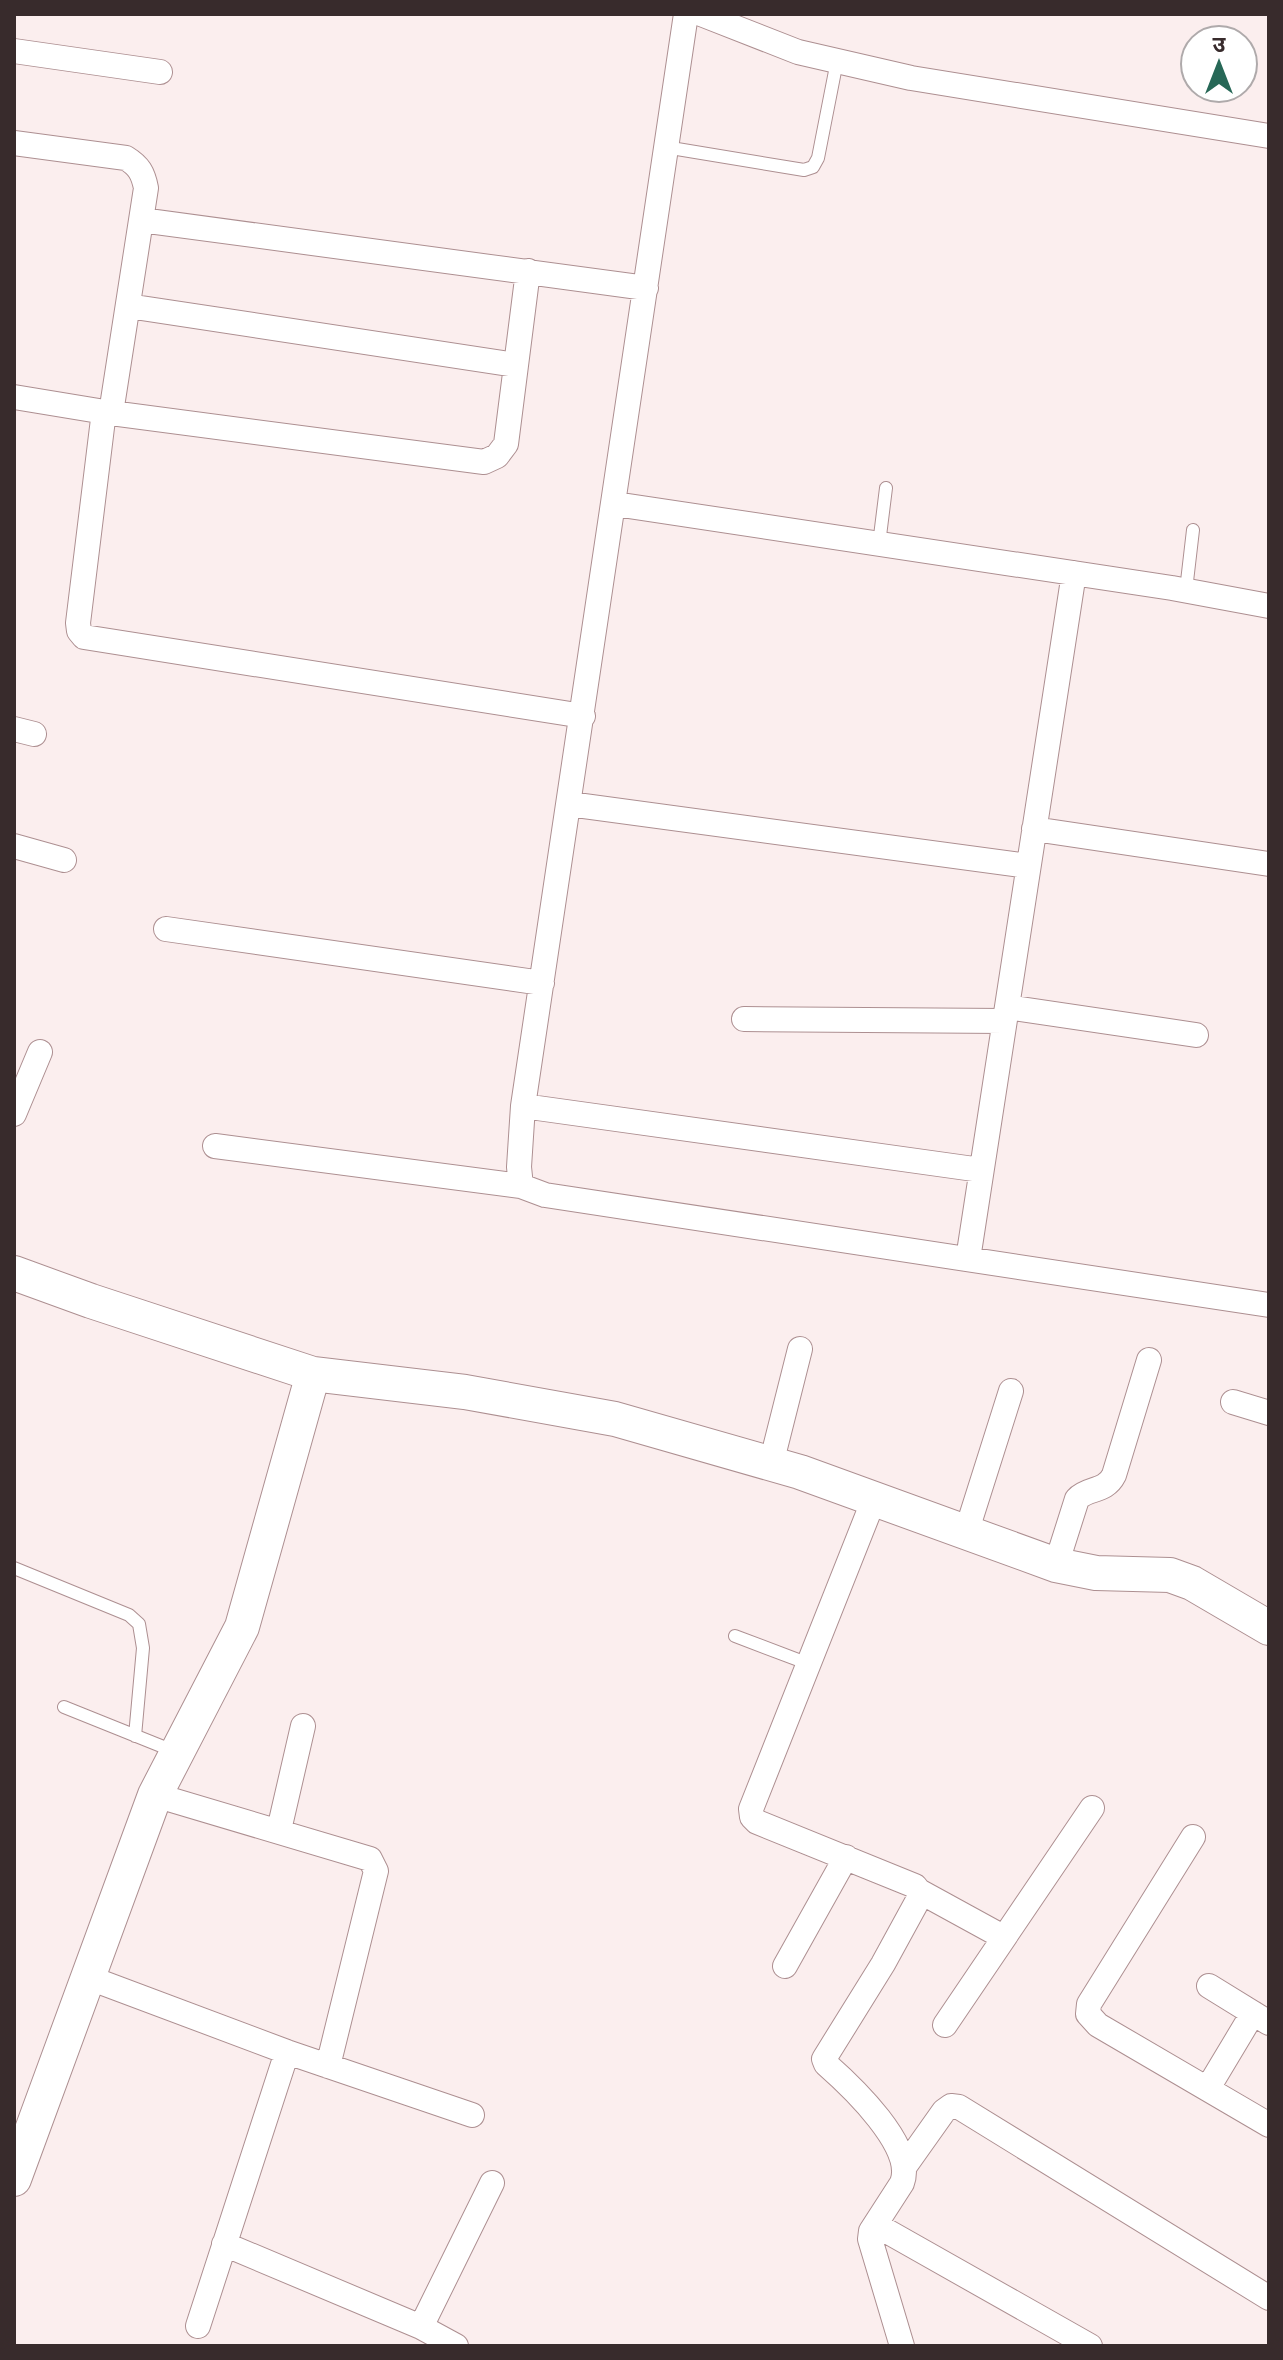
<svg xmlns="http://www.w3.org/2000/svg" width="1283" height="2360" font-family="Signika,'Noto Sans Devanagari',sans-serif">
  <rect width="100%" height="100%" fill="#fbeeee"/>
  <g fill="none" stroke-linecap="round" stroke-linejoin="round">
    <g stroke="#ad8f91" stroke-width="14">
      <path id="lane" d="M665,147L804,170L813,167L818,158L837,61
        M879,544L886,488
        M1186,590L1193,530
        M14,1568L129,1615L139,1624L143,1648L135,1736
        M735,1636L809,1664
        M64,1707L176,1752"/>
    </g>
    <g stroke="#ad8f91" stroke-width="26">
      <path id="street" d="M686,14L523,1106L519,1167L521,1186L545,1195L1269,1305
        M701,14L798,52L911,78L1269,136
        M14,51L160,72
        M14,143L126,158C139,166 143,173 146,188L111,413
        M141,220L646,288
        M128,306L516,365
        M14,397L111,413L484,462L497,456L506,444L528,271
        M104,411L78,623L79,631L84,637L583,716
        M615,504L1172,588L1269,606
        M14,729L34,734
        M569,804L1028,866
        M1034,829L1269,864
        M14,846L64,860
        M166,929L542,983
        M1007,1007L1196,1035
        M744,1019L1004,1021
        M523,1106L981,1170
        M14,1114L40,1052
        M215,1146L521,1186
        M968,1259L1074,573
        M1233,1402L1269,1413
        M771,1464L800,1349
        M874,1499L751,1809L752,1817L757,1822L915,1886L919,1891L918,1900L883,1964L824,2059L826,2064C851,2086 916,2147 902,2183L871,2231L870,2239L902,2346
        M966,1533L1011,1391
        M1056,1565L1077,1499C1088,1487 1105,1493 1114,1475L1149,1360
        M155,1795L370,1859L376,1871L328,2066
        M279,1830L303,1726
        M1193,1837L1089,2004L1088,2014L1098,2025L1269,2125
        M919,1891L1003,1937
        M785,1966L846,1857
        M87,1977L287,2052L472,2115
        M1209,1986L1269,2023
        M945,2025L1092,1808
        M1208,2088L1253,2013
        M905,2166L944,2111L951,2106L959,2107L1269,2298
        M876,2225L1090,2346
        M224,2244L421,2327L456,2346
        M198,2326L287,2052
        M421,2327L492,2183"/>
    </g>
    <g stroke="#ad8f91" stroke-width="36">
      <path id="secondary" d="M14,1273L91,1301L313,1374L465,1392L615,1419L800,1472L1056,1565L1096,1573L1170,1575L1192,1583L1269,1628
        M14,2179L155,1795L242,1627L313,1374"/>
    </g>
    <use href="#lane" stroke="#fff" stroke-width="12"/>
    <use href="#street" stroke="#fff" stroke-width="24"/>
    <use href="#secondary" stroke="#fff" stroke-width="34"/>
  </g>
  <rect width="1283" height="2360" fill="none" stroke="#382b2c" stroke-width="32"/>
  <g transform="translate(1219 64)"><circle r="38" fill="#ffffff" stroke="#afaaab" stroke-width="2"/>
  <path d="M0-6L14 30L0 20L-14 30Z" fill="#276857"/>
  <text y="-12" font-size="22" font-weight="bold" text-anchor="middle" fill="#382b2c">उ</text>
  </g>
</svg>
